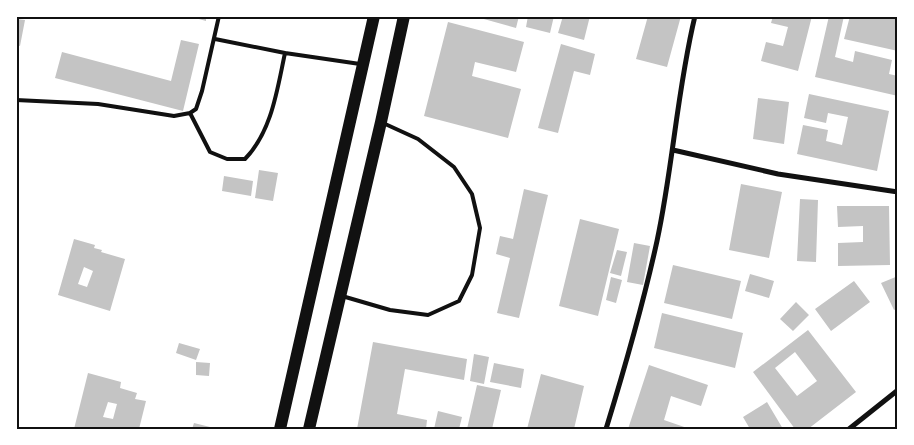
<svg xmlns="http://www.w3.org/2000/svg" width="914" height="445" font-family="Overpass,sans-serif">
  <rect width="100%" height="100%" fill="#fff"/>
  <path fill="#c4c4c4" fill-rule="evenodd" d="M188,16H206V21Z
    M473,16H519L516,28Z
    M528,16H554L550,33L526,27Z
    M563,16H590L584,40L558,33Z
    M648,16H681L667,67L636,59Z
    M773,16H812L798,71L761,61L766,42L783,46L788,27L771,23Z
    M829,16H844L835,57L853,62L855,51L892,60L889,74L898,76V96L815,77Z
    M850,16H898V51L844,39Z
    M16,19L25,20L20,46L16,45Z
    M448,22L524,42L516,72L475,62L472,76L521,89L508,138L424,116Z
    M181,40L199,44L183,111L55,78L62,52L171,81Z
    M561,44L595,54L590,75L574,71L558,133L538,128Z
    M809,94L889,111L877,171L797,154L803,125L828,130L826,141L842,145L848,117L828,113L826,123L804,118Z
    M758,98L789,102L784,144L753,139Z
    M259,170L278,173L273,201L255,198Z
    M224,176L253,181L251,196L222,191Z
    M741,184L782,192L769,258L729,250Z
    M524,189L548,195L519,318L497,313L510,258L496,254L500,236L513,239Z
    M800,199L818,200L816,262L797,261Z
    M837,206H889L890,265L838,266V243L863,242V226L838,227Z
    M580,219L619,229L598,316L559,306Z
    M74,239L95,245L94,248L102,250L101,252L125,259L110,311L58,295ZM84,267L93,271L87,287L78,284Z
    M634,243L650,246L643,285L627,282Z
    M617,250L627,252L621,276L610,273Z
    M673,265L741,281L732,319L664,303Z
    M750,274L774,281L769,298L745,291Z
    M898,276V308L894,310L881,283Z
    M611,277L622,280L616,303L606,300Z
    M854,281L870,302L831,331L815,309Z
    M796,302L809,315L793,331L780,319Z
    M662,313L743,333L735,368L654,348Z
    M808,330L856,392L808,429H795L753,372ZM795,352L817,381L797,396L775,368Z
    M373,342L467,359L464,380L405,369L397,414L427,420L426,429H357Z
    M179,343L200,349L196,360L176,353Z
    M474,354L489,357L484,384L470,381Z
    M196,362L210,363L209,376L196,375Z
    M494,363L524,369L521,388L490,382Z
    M649,365L708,385L701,406L671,396L664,420L690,429H628Z
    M88,373L121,382L120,388L137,393L135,399L146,401L139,429H74ZM108,402L117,404L113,419L103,417Z
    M541,374L584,386L574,429H527Z
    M477,385L501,390L492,429H467Z
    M767,402L783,429H750L743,417Z
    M438,411L462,417L459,429H434Z
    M194,423L210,427L209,429H192Z"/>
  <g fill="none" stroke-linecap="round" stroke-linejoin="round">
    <path stroke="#111" stroke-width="4" d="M215,39L285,53L360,64
      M16,100L98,104L174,116L190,113L196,109L202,91L219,16
      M190,113L210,152L227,159H245C272,131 277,90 285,53
      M342,296L390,310L428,315L459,301L472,275L480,228L472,194L454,167L418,139L383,123"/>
    <path stroke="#111" stroke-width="5" d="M673,150L778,174L898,192
      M606,429C625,367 643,305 657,241C673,167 677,90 695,16
      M849,429L898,390"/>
    <path stroke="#111" stroke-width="12" d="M280,429L374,16
      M309,429L381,122L404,16"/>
  </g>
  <rect width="914" height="445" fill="none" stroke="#ffffff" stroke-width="35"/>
  <rect x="18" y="18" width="878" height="410" fill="none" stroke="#111" stroke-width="2"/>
</svg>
